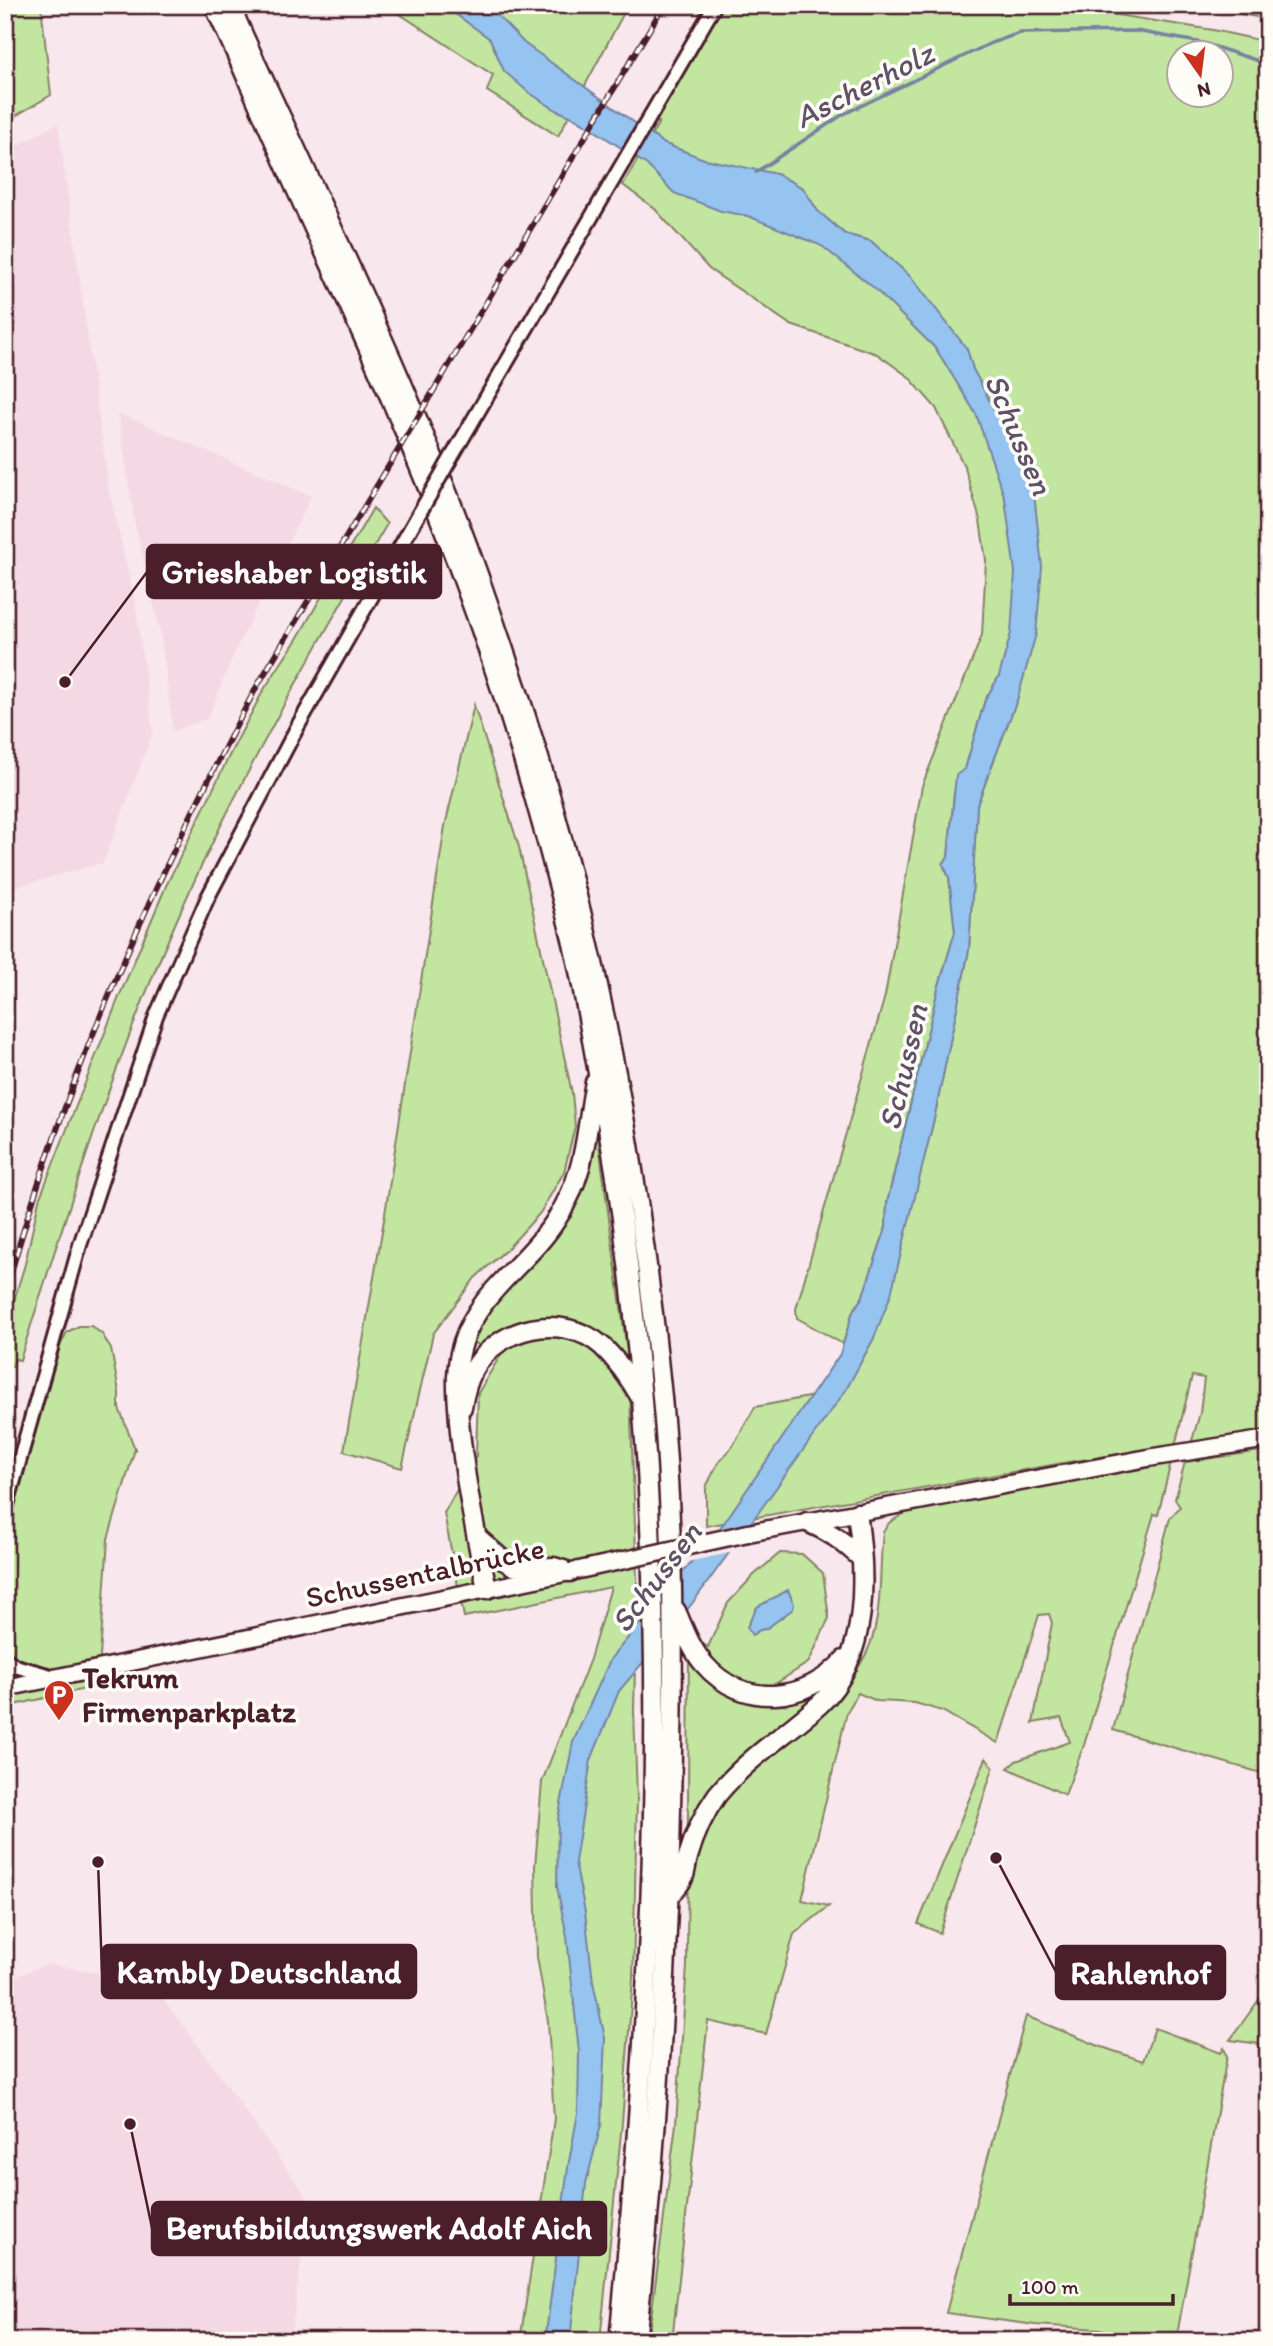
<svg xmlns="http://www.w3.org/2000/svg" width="1273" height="2346" font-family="Itim,sans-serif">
  <rect width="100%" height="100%" fill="#f8e7ec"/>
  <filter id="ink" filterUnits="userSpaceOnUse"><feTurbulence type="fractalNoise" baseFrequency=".0143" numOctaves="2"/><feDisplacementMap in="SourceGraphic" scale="14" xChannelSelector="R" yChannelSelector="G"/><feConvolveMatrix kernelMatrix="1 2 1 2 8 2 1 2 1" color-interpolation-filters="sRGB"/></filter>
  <g filter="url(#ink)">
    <path fill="#f4d9e4" d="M58,123L109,491L135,602L153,732L103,863L5,890V153Z
      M118,413L311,496L232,658L208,718L173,731L161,635L135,524Z
      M49,1964L150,1982L200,2048L309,2200L290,2341H5V1980Z"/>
    <path fill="#c2e6a0" stroke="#868266" stroke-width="2" fill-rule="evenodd" d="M5,5H41L51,95L5,122Z
      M386,5H628L558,136L487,91L493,75Z
      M715,5H1053L1213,30L1268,42V1432L1191,1444L1200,1413L1204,1378L1192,1376L1175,1446L1074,1461L706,1526V1487L718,1463L734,1444L755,1407L846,1390L912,1202L934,1119L969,950L977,805L1018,697L985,700L965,769L954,793L948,857L943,864L949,877L955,932L938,989L887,1203L886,1227L867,1284L862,1298L853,1311L843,1344L797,1318L796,1309L885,996L922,786L982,635L986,560L980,520L965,468L936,408L909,377L877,354L791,325L709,269L655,209L623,185L659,122H646ZM1178,52H1220V94H1178Z
      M1213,5H1268V19L1212,9Z
      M373,508L387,524C310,657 233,789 172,931C111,1070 66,1215 20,1360L15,1359L12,1367L5,1365V1330L25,1264L39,1200L119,997L166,886L232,750L263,691L297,639Z
      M474,705L519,847L572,1093L575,1126L564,1172L540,1213L508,1248L475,1278L433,1334L402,1468L344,1451L385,1214L445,826Z
      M595,1133L598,1137L629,1366L637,1581L634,1711L637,1798L633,1978L622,2123L600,2341H520L554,2119L548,2021L537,1957L535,1866L542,1782L590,1659L611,1587L464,1617L444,1513L476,1456L478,1393L500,1356L473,1342L479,1326L527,1264L571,1217L588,1174Z
      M79,1326H91L102,1334L111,1349L119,1392V1408L135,1449L108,1539L98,1686L10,1706C5,1660 1,1602 5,1555C8,1520 21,1484 30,1450L28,1449L61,1344L67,1332Z
      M1268,1450V1775L1113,1730L1170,1518L1180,1507L1175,1499L1185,1462Z
      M1171,1462L1158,1515L1154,1514L1084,1745L1065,1795L1008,1768L1016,1761L1070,1742L1061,1718L1033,1723L1052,1623L1049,1614L1039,1615L998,1743L942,1711L915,1703L877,1701L858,1693L847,1712L802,1900L829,1906L794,1934L766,2034L708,2021L672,2341H648L676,2124L687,1966L689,1641L739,1690L813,1686L841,1690C848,1681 856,1673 861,1663C885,1626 878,1574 883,1532L889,1523L905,1513Z
      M780,1553L802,1554L823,1573L829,1618L809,1662L775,1684L801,1682C754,1696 724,1687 700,1642L708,1647L728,1603L754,1575Z
      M986,1758L993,1768L940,1933L918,1924Z
      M1263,1994L1268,1995V2045L1230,2040Z
      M1026,2016L1099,2046L1143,2061L1155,2028L1221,2053L1224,2048L1227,2056L1176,2341H1148L1100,2329L1035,2325L946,2313Z"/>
    <path fill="#96c4f0" stroke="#7882a1" stroke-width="2" d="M443,5H482L498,16L524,43L663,143L704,159L777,174L803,188L818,211L845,234L871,241L911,277L967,349L973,369L1033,484L1042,567L1036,634L1018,697L977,805L969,950L934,1119L891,1294L874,1338L846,1390L761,1509L691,1605L619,1691L591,1760L575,1862L585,1912L593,1982L605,2038L601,2125L586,2183L570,2341H545L568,2167L578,2113L579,2052L567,1937L557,1887L558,1819L573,1742L611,1658L724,1523L840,1354L853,1311L862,1298L886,1228L887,1203L938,989L955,932L949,877L943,864L948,857L956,775L965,769L985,700L999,676L1011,633L1015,572L1005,499L976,414L936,349L874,288L822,246L748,216L721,211L674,193L647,165L577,119L556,110L528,92L504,71L490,39Z
      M788,1590L794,1604L793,1609L766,1629L760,1630L752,1635L747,1627L757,1607Z"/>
    <path fill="#f8e7ec" d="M757,1521L734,1552L687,1562L715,1529Z"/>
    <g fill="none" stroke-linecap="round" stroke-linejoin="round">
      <path stroke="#7882a1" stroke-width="3.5" d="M756,172L842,115L991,43L1020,33L1136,31L1203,43L1268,64"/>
      <g stroke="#4a1f2b" stroke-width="18">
        <path id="minor" d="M451,458L715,5
          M5,1512L80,1245L156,1016L208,897L299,724L420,512
          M5,1658L15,1666L51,1676"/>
      </g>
      <g stroke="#4a1f2b" stroke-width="21">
        <path id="major" d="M748,1533L1148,1458L1268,1439
          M5,1688L570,1572"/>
      </g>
      <g stroke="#4a1f2b" stroke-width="23">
        <path id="highway" d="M214,5C240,60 263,116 288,171C331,267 377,362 416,459C481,615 533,778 573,943C583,986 590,1030 598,1073C679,1492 660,1919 619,2341
          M230,5C252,57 277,108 301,160C365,299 430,438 481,583C506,655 531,728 552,802C607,996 643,1197 662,1397C673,1514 674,1631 672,1748C670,1946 657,2144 636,2341
          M462,1407C464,1395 467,1382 473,1371C497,1326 563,1312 602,1346C618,1361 630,1379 641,1398
          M807,1522C829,1531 844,1542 862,1559
          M477,1537L503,1560L514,1566L529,1568L554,1567L570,1572
          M487,1589C476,1534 464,1478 459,1421C457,1392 454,1371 463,1342C480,1290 528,1264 556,1220C587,1172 585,1135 595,1082
          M676,1611C684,1629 691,1649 704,1664C743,1709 806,1703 844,1660
          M670,1895C674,1890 681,1884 683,1878C686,1872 686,1864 688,1857C694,1836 704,1813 717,1795C747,1758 786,1735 820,1704C870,1657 866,1574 857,1513"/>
      </g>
      <use href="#minor" stroke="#fdfcf7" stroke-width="12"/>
      <use href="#major" stroke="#fdfcf7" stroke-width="16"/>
      <use href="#highway" stroke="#fdfcf7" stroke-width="18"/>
      <g stroke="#4a1f2b" stroke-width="6">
        <path id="rail" d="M5,1294C63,1082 153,882 256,688L664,5"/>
      </g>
      <use href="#rail" stroke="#fdfcf7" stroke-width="3.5" stroke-dasharray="10" stroke-linecap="butt"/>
      <g stroke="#4a1f2b" stroke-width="18" stroke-linecap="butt">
        <path id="minor-bridge" d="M420,512L451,458"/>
      </g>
      <g stroke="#4a1f2b" stroke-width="21" stroke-linecap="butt">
        <path id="major-bridge" d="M570,1572L748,1533"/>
      </g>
      <use href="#minor-bridge" stroke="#fdfcf7" stroke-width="12"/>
      <use href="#major-bridge" stroke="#fdfcf7" stroke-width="16"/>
    </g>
  </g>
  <defs>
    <g id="parking-pin" transform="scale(1.575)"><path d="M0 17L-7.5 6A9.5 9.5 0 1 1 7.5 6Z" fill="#c8321e" stroke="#fdfcf7"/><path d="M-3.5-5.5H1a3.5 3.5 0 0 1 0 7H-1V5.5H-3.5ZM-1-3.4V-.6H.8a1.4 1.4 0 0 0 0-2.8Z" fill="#fff"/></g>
  </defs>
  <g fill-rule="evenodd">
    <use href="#parking-pin" x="59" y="1695"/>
  </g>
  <g text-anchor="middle" stroke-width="7" stroke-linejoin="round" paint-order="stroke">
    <g font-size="30" fill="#4a1f2b" stroke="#fdfcf7">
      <text transform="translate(425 1573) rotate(-12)" y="10">Schussentalbrücke</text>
    </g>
    <g font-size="30" font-weight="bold" fill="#4a1f2b" stroke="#fdfcf7" text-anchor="start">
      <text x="82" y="1688">Tekrum<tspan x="82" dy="34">Firmenparkplatz</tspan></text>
    </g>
    <g font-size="32" font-style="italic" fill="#615166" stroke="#fdfcf7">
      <text transform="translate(864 85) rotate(-27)" y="11">Ascherholz</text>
      <text transform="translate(1019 434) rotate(67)" y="11">Schussen</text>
      <text transform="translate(903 1067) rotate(-77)" y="11">Schussen</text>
      <text transform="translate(656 1577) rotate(-53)" y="11">Schussen</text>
    </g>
  </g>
  <path fill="none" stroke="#4a1f2b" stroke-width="2.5" d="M65 682L147 572M98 1862L102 1972M996 1858L1056 1972M130 2124L152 2228"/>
  <g fill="#4a1f2b" stroke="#fdfcf7" stroke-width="2.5">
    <circle cx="65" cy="682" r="7"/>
    <circle cx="98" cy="1862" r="7"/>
    <circle cx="996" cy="1858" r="7"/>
    <circle cx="130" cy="2124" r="7"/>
  </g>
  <g fill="#4a1f2b" stroke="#4a1f2b" stroke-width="2.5">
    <rect x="147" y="545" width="294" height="53" rx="7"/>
    <rect x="102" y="1945" width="314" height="53" rx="7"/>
    <rect x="1056" y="1946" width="169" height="53" rx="7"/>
    <rect x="152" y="2202" width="454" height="53" rx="7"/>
  </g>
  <g font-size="32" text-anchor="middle" font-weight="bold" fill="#fff">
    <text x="294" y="583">Grieshaber Logistik</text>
    <text x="259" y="1983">Kambly Deutschland</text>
    <text x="1141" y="1984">Rahlenhof</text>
    <text x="379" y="2239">Berufsbildungswerk Adolf Aich</text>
  </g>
  <rect width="1273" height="2346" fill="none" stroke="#fdfcf7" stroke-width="28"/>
  <rect x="14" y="14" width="1245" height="2318" fill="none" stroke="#4a1f2b" stroke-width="2.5" filter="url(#ink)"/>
  <g transform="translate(1200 74) rotate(166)"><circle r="33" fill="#fdfcf7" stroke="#b5a4a5" stroke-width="2"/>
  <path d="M0-5L12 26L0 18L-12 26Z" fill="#c8321e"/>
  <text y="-10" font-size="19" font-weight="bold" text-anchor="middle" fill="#4a1f2b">N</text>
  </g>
  <path d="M1010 2294v10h163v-10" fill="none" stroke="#4a1f2b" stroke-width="3.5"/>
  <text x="1021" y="2294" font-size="21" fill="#4a1f2b" stroke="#fdfcf7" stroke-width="5" paint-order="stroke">100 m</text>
</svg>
